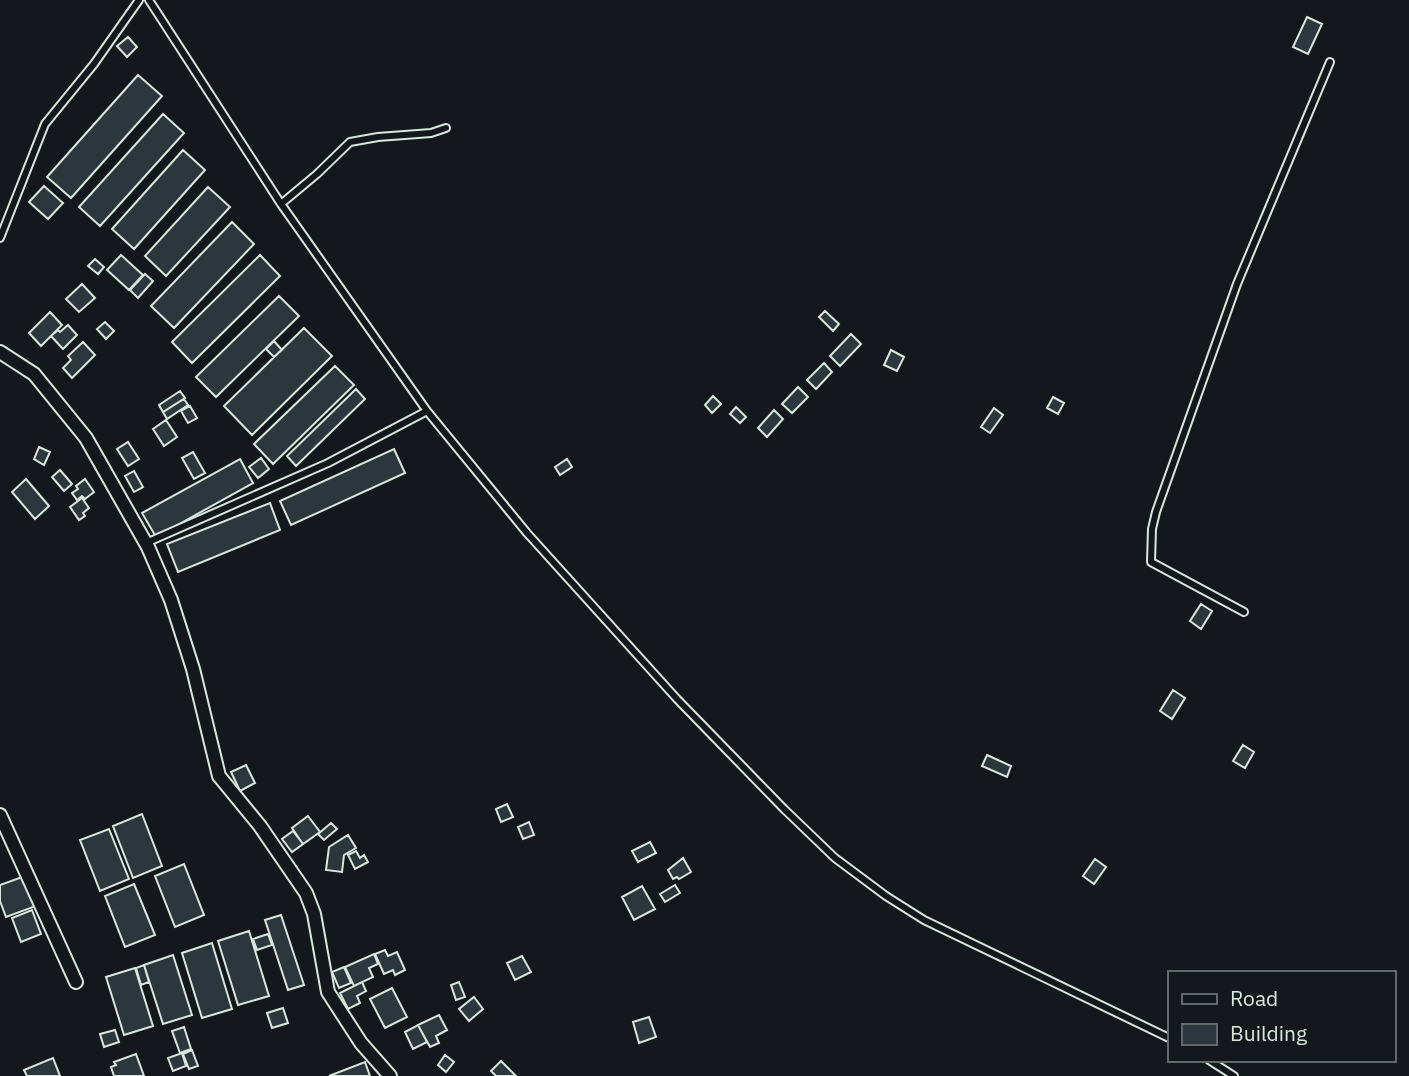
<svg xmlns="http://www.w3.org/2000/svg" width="1409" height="1076" font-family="'IBM Plex Sans',sans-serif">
  <rect width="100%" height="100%" fill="#14181c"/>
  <path fill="#2c363c" stroke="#d8e6dc" stroke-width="2" d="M1307,17L1322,24L1308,54L1293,47Z
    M128,37L137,47L127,57L117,46Z
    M138,75L162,96L71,198L47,177Z
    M163,114L184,133L100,226L79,207Z
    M183,150L205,170L134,249L112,229Z
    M44,186L63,203L48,219L29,202Z
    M208,187L230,207L166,276L145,256Z
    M232,222L254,244L174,328L151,306Z
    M121,255L143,275L129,290L107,270Z
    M260,255L280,276L192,363L172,342Z
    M95,259L104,267L98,274L88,266Z
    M145,274L153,281L138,298L130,290Z
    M82,284L95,298L79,312L66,299Z
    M279,296L299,316L216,397L196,377Z
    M825,311L839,324L833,331L819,317Z
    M50,312L62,325L41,346L29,333Z
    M105,322L114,331L106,339L97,329Z
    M68,325L77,335L63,349L51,336L58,330L60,332Z
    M304,328L332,356L252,435L224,406Z
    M851,334L861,344L840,366L830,356Z
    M274,341L282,350L274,357L266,349Z
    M83,342L95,355L72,378L63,368L71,360L68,356Z
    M891,350L904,357L897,371L884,365Z
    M824,363L832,372L816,389L807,380Z
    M335,366L354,385L273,464L254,444Z
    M798,387L808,397L792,413L782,404Z
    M356,389L365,399L296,466L287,456Z
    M180,391L185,398L163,412L159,405Z
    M713,396L721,404L712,413L705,405Z
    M1053,397L1064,403L1058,414L1047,408Z
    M184,399L188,405L167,419L163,412Z
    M190,406L197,418L188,423L181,411Z
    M736,407L746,417L740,423L730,414Z
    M994,408L1003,415L990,433L981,427Z
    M774,410L783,419L767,437L758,428Z
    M166,420L177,437L164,446L153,429Z
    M128,442L139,459L128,466L117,449Z
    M39,447L50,452L44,465L34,459Z
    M394,449L405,473L291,525L280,501Z
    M193,452L205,473L194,479L182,458Z
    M261,458L269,469L258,478L249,467Z
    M240,459L253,483L156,537L142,513Z
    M567,459L572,467L560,475L555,467Z
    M60,470L72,484L64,491L52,477Z
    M134,471L143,487L134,492L125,476Z
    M26,479L49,506L35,519L12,492Z
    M85,479L94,492L85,499L82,496L77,500L72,493L78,489L76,486Z
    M82,498L89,508L83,513L85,516L79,520L70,507Z
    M270,503L280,530L178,572L167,544Z
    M1201,604L1212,611L1201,629L1190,621Z
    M1173,690L1185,698L1172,719L1160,711Z
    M1243,745L1254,752L1245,768L1233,761Z
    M987,755L1011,766L1007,777L982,766Z
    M246,765L255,783L240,791L231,772Z
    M507,804L513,817L501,822L496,809Z
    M142,814L162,866L133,878L113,826Z
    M308,816L320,832L303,844L292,828Z
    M529,822L534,835L523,839L518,827Z
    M331,823L337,829L324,840L318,834Z
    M109,829L129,879L100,891L80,840Z
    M293,831L303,844L292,852L282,839Z
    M348,835L356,848L344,855L342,872L326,870L329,847Z
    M650,842L656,853L638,862L632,851Z
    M356,851L360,858L364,855L368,862L355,869L348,855Z
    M683,858L691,872L679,879L677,877L673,879L668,870Z
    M1095,859L1106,867L1094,884L1083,876Z
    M184,864L204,915L175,927L155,876Z
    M25,876L36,906L6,917L0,901V885Z
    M134,884L155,935L125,947L105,896Z
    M675,885L680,893L665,902L660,894Z
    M642,886L655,909L634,920L622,897Z
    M32,910L41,934L21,942L12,918Z
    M281,915L304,985L288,990L265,920Z
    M249,931L269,996L238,1005L218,941Z
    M268,934L272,945L257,950L253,939Z
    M212,943L232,1009L202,1018L182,953Z
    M385,950L388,956L397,952L405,970L395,975L393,970L384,974L375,954Z
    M374,954L378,964L369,968L373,977L354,986L345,967Z
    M173,955L192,1015L163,1024L144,965Z
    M522,956L531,972L515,980L507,963Z
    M144,965L149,982L141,985L136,968Z
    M344,967L351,983L339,988L332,972Z
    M135,968L153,1026L124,1035L106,977Z
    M362,982L366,991L357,996L360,1003L348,1009L340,993Z
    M459,982L465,997L456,1000L451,985Z
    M392,988L407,1017L385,1028L370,999Z
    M474,997L483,1009L469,1021L459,1009Z
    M283,1008L288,1023L272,1028L267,1013Z
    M439,1015L447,1030L436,1036L439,1043L430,1047L418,1025Z
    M649,1017L656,1037L639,1043L633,1022Z
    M418,1025L427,1042L413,1049L405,1032Z
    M184,1027L191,1049L180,1053L172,1031Z
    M115,1030L119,1042L104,1047L100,1034Z
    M192,1050L198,1066L189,1069L183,1054Z
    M182,1053L186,1066L173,1071L168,1058Z
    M136,1054L144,1076H114L111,1067L116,1065L114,1062Z
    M445,1055L454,1062L446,1072L438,1065Z
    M53,1058L60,1076H27L24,1070Z
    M501,1061L516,1076H496L491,1071Z
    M365,1062L370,1076H329Z"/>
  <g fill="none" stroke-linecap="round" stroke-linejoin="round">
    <g stroke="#d8e6dc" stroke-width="10">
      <path id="lane" d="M149,0L281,204L427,411L527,533L677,699L784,809L835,858L886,896L924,920L1169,1038
        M281,204L317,174L350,142L378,137L431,133L446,128
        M0,238L45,124L94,64L139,0
        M146,543L328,463L427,411
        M1244,612L1151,562L1152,529L1156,512L1237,284L1330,62
        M1209,1060L1234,1076"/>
    </g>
    <g stroke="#d8e6dc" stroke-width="16">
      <path id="street" d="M0,352L34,374L86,438L148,547L171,600L193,669L219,776L260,826L306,893L314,914L328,992L361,1043L390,1076
        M0,815L76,982"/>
    </g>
    <use href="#lane" stroke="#14181c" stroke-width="6"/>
    <use href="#street" stroke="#14181c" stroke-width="12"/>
  </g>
  <rect x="1168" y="971" width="228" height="91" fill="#14181c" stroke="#626a69" stroke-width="2"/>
  <rect x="1182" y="994" width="35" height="10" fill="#14181c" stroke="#626a69" stroke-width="2"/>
  <text x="1230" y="1006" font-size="21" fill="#d8e6dc">Road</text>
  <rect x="1182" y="1024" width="35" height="21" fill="#2c363c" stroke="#626a69" stroke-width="2"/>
  <text x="1230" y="1041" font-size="21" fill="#d8e6dc">Building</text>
</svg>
